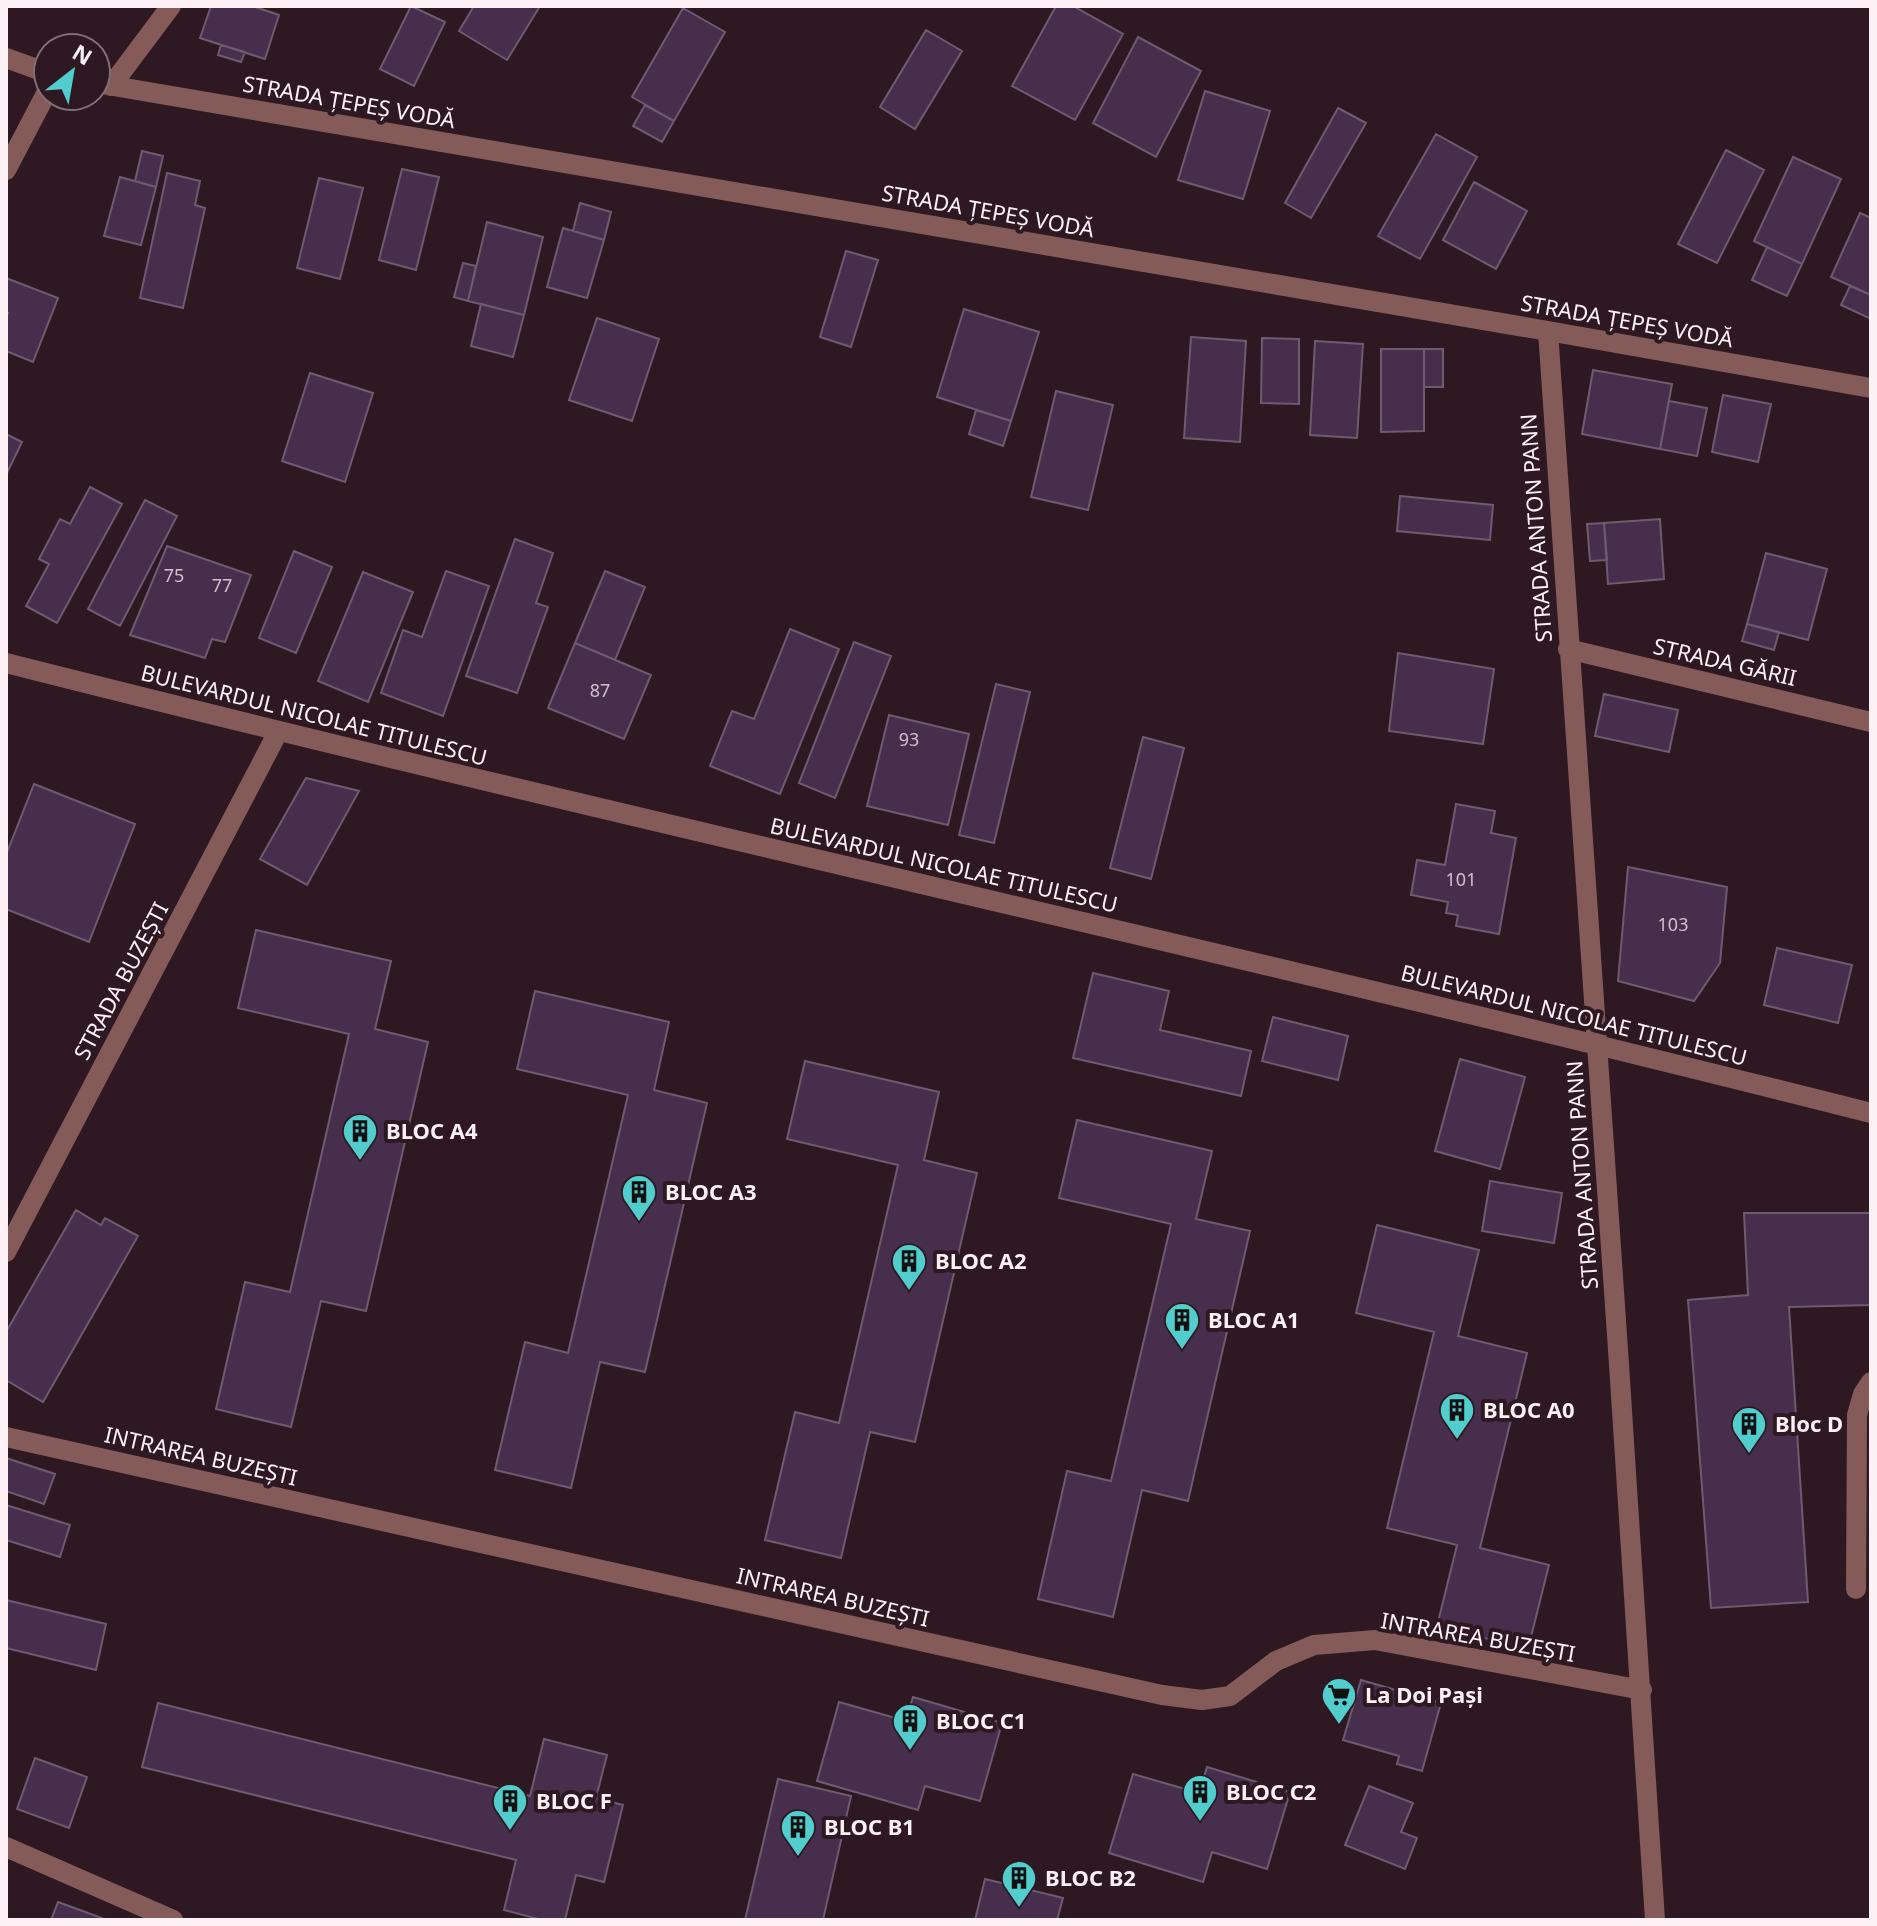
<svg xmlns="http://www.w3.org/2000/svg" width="1877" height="1926" font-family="'Noto Sans',sans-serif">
  <rect width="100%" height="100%" fill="#2e1923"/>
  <path fill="#472e4d" stroke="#6c5c70" stroke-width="2" d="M211,6H252L279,15L265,59L200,38Z
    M411,6L445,22L414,86L380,69Z
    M474,6H540L507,60L459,31Z
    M1056,6H1073L1123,34L1075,120L1012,86Z
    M683,8L725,32L674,121L632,97Z
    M926,30L962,51L915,129L880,107Z
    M1138,37L1201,71L1156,157L1093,123Z
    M221,45L245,52L241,62L218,55Z
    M1205,91L1270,111L1243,199L1178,180Z
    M645,105L674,121L662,142L633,126Z
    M1338,108L1366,123L1311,218L1285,203Z
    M1436,134L1477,157L1420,259L1378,236Z
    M1726,150L1764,170L1717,263L1678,244Z
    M142,151L163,156L156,187L135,181Z
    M1793,157L1841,179L1802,264L1754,241Z
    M402,169L439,177L416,270L379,260Z
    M167,173L200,181L195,205L205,208L183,308L140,298Z
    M120,177L156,187L141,245L104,236Z
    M319,178L363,188L340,279L297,268Z
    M1474,182L1527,211L1496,269L1443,240Z
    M580,203L611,212L604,240L573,231Z
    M1860,213L1871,218V295L1831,277Z
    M487,222L543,237L524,315L468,301Z
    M563,228L604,240L587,298L547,287Z
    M1767,247L1802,264L1787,296L1752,280Z
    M846,251L878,260L851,347L820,337Z
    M463,263L476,266L468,301L454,297Z
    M6,278L58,298L33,362L6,351V318L8,313H6Z
    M1850,286L1871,295V319L1841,305Z
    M481,304L524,315L513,357L471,346Z
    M964,309L1039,332L1011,421L937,397Z
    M597,318L659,339L632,421L569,400Z
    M1191,337L1246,341L1240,442L1184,438Z
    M1262,338L1299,339V404L1261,403Z
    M1315,341L1363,344L1357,438L1310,435Z
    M1381,349H1424V431L1381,432Z
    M1424,349H1443V387H1424Z
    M1593,370L1672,384L1660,449L1582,434Z
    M310,373L373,393L345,482L282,461Z
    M1056,391L1113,405L1088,510L1031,497Z
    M1723,395L1771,404L1758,462L1712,452Z
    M1669,401L1707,408L1697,456L1660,449Z
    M976,410L1011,421L1003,446L969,434Z
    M6,434L22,442L6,475Z
    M90,487L122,504L57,623L26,606L49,564L39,559L60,519L70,524Z
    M1400,496L1493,505L1490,540L1397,531Z
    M145,500L177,516L120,626L88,609Z
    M1660,519L1664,579L1608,584L1604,523Z
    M1604,523L1607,560L1590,561L1587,524Z
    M515,539L553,553L536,603L548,607L517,693L466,676Z
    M167,546L251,575L225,642L212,639L205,658L130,635Z
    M294,551L332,567L296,653L259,638Z
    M1766,553L1827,569L1808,640L1747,624Z
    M446,571L489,586L443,716L381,693L403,630L422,637Z
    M605,571L645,587L615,660L575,643Z
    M363,572L413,592L368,702L318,681Z
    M1747,624L1779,632L1774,650L1742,641Z
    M790,629L839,649L780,794L710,766L732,711L754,719Z
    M854,642L891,656L835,798L799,783Z
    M575,643L651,675L624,739L548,708Z
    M1398,653L1494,669L1483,744L1389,731Z
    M996,684L1030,692L994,843L959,835Z
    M1604,694L1678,710L1669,752L1595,736Z
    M889,715L969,734L948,825L867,806Z
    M1143,737L1184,748L1151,879L1110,868Z
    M306,778L359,791L307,885L260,859Z
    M34,784L135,824L89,942L6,909V855Z
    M1456,804L1495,811L1491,833L1516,838L1499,934L1456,926L1458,915L1446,913L1448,902L1411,895L1417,860L1445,865Z
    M1628,867L1727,887L1720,963L1694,1001L1618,981Z
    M256,930L391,961L375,1029L428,1042L366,1311L321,1301L291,1427L216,1409L245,1282L290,1292L349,1034L238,1008Z
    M1777,948L1852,965L1838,1023L1764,1005Z
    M1093,973L1169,991L1160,1030L1251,1051L1241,1096L1073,1058Z
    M535,991L669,1022L654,1090L707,1103L645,1372L600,1362L571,1488L495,1470L525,1342L568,1353L628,1095L517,1069Z
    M1273,1017L1348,1036L1338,1080L1262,1061Z
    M1460,1059L1525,1077L1500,1169L1435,1151Z
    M805,1061L939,1092L924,1160L977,1173L915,1442L870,1432L841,1558L765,1540L795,1412L839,1423L898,1165L787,1139Z
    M1077,1120L1212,1151L1196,1219L1250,1231L1188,1501L1142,1490L1113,1617L1038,1599L1067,1471L1111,1481L1171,1224L1059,1198Z
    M1490,1181L1562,1193L1554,1243L1482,1231Z
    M76,1210L101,1225L105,1218L138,1236L43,1402L6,1380V1332Z
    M1744,1213H1871V1305L1789,1307L1808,1602L1711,1608L1688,1300L1748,1295Z
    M1377,1225L1479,1250L1458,1336L1527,1353L1480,1548L1549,1565L1528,1649L1437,1626L1457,1545L1387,1528L1434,1332L1356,1313Z
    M6,1458L55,1474L44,1504L6,1491Z
    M6,1505L70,1525L60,1557L6,1540Z
    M6,1600L106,1624L96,1670L6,1648Z
    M1361,1680L1441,1703L1422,1771L1397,1764L1399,1756L1343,1740Z
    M913,1697L1002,1723L980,1801L925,1786L918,1810L817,1781L839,1702L906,1721Z
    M158,1703L530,1796L544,1739L607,1755L596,1798L623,1805L604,1882L576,1875L565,1920H542L504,1910L516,1860L142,1767Z
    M35,1758L87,1777L69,1828L17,1809Z
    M1207,1767L1290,1792L1267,1869L1212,1852L1203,1882L1109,1853L1133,1774L1199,1793Z
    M778,1779L851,1796L823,1920H745Z
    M1369,1786L1413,1803L1401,1832L1417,1838L1405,1869L1345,1845Z
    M985,1879L1063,1898L1057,1920H975Z
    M58,1902L102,1918L101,1920H51Z"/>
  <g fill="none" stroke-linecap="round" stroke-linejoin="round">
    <path stroke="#855b5a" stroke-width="20" d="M1856,1589L1857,1415L1863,1394L1871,1382"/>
    <path stroke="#855b5a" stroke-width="20" d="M6,58L48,73
      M96,83L1548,331L1871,388
      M111,86L171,6
      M6,170L48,90
      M1548,331C1581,861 1624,1390 1655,1920
      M1568,649L1871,722
      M6,1252L278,732
      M6,1437L1162,1695L1202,1700L1230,1696L1276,1661L1314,1645L1375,1640L1642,1690
      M6,1847L173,1920"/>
    <path stroke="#855b5a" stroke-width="20" d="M6,663C626,820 1251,956 1871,1113"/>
  </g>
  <defs>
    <g id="building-pin" transform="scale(1.8)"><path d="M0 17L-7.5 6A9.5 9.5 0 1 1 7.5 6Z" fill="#52cdcd" stroke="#2e1923"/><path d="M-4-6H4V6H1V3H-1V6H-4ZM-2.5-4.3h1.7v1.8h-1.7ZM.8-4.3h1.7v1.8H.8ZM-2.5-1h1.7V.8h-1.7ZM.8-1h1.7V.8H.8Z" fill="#111"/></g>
    <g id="supermarket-pin" transform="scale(1.8)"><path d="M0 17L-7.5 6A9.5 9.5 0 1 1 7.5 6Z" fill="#52cdcd" stroke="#2e1923"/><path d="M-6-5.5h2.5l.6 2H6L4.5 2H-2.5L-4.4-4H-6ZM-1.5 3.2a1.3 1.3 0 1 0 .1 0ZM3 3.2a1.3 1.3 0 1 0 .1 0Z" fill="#111"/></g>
  </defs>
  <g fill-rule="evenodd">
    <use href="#building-pin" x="360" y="1131"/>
    <use href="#building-pin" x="639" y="1192"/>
    <use href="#building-pin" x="909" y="1261"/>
    <use href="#building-pin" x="1182" y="1320"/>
    <use href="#building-pin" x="1457" y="1410"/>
    <use href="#building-pin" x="1749" y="1424"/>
    <use href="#supermarket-pin" x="1339" y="1695"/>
    <use href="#building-pin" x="910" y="1721"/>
    <use href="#building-pin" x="1200" y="1792"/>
    <use href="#building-pin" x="510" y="1801"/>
    <use href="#building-pin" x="798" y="1827"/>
    <use href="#building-pin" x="1019" y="1878"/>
  </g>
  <g text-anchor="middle" stroke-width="8" stroke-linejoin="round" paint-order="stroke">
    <g font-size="18" fill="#d0c0cc">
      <text x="174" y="582">75</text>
      <text x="222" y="592">77</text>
      <text x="600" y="697">87</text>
      <text x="909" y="746">93</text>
      <text x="1461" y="886">101</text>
      <text x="1673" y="931">103</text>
    </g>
    <g font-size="22" fill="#fdf1f6" stroke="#2e1923">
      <text transform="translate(349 102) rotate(10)" y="8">STRADA ȚEPEȘ VODĂ</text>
      <text transform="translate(988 211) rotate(10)" y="8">STRADA ȚEPEȘ VODĂ</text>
      <text transform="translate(1627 321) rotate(10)" y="8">STRADA ȚEPEȘ VODĂ</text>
      <text transform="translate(1536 528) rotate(-94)" y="8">STRADA ANTON PANN</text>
      <text transform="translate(1725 662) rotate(13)" y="8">STRADA GĂRII</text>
      <text transform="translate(314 715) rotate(14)" y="8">BULEVARDUL NICOLAE TITULESCU</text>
      <text transform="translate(944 865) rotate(13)" y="8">BULEVARDUL NICOLAE TITULESCU</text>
      <text transform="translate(121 981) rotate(-62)" y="8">STRADA BUZEȘTI</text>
      <text transform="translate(1574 1015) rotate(14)" y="8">BULEVARDUL NICOLAE TITULESCU</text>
      <text transform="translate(1582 1175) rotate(-94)" y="8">STRADA ANTON PANN</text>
      <text transform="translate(201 1456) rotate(13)" y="8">INTRAREA BUZEȘTI</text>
      <text transform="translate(833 1597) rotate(13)" y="8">INTRAREA BUZEȘTI</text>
      <text transform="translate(1478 1637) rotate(10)" y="8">INTRAREA BUZEȘTI</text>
    </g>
    <g font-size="22" font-weight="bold" fill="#fdf1f6" stroke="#2e1923" text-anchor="start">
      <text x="386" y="1139">BLOC A4</text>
      <text x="665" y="1200">BLOC A3</text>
      <text x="935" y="1269">BLOC A2</text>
      <text x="1208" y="1328">BLOC A1</text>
      <text x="1483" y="1418">BLOC A0</text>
      <text x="1775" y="1432">Bloc D</text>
      <text x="1365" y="1703">La Doi Pași</text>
      <text x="936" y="1729">BLOC C1</text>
      <text x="1226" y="1800">BLOC C2</text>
      <text x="536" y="1809">BLOC F</text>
      <text x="824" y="1835">BLOC B1</text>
      <text x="1045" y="1886">BLOC B2</text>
    </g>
  </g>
  <rect width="1877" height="1926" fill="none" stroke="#fdf1f6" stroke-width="16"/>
  <g transform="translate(72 72) rotate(31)"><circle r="38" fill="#2e1923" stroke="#816f77" stroke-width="2"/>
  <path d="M0-6L14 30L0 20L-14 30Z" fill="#52cdcd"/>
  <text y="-12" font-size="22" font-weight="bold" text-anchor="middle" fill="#fdf1f6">N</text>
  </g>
</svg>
